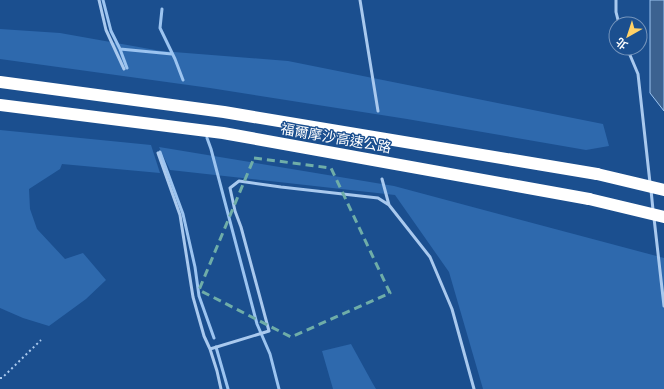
<svg xmlns="http://www.w3.org/2000/svg" width="664" height="389" font-family="Overpass,'Noto Sans TC',sans-serif">
  <rect width="100%" height="100%" fill="#1b4f8f"/>
  <path fill="#2e69ad" d="M0,29L60,33L161,51L288,61L603,124L609,146L586,150L407,119L210,88L0,59Z
    M0,130L151,145L160,173L62,164L60,169L29,189L30,209L37,229L65,259L83,253L106,280L86,299L49,326L23,318L0,308Z
    M159,147L394,186L664,258V389H483L449,272L395,195L170,170Z
    M351,344L373,384L376,389H333L322,351Z"/>
  <path fill="#3c6290" stroke="#9cc4f0" d="M650,0H664V111L650,93Z"/>
  <g fill="none" stroke-linecap="round" stroke-linejoin="round">
    <path stroke="#9cc4f0" stroke-width="3" d="M103,0L111,31L120,49L127,68
      M162,9L160,28L175,59L183,80
      M120,49L172,54
      M207,138L211,149L257,324L270,354L279,389
      M160,152L183,214L195,267L199,296L214,338
      M216,347L228,389"/>
    <path stroke="#a9c9ee" stroke-width="2" stroke-dasharray="2 3" stroke-linecap="butt" d="M0,378H2L41,340"/>
    <path stroke="#a9c9ee" stroke-width="3" d="M99,0L106,30L124,69
      M360,0L378,111
      M616,0V12L619,24
      M627,48L638,74L650,183
      M158,153L180,215L193,297L204,336L210,349L217,371L221,389
      M382,179L389,205
      M651,190L653,210
      M654,218L664,306
      M210,349L269,331L241,227L235,211L230,188L239,181L281,187L378,198L389,205L430,257L452,309L474,389"/>
    <path stroke="#fff" stroke-width="12" d="M0,82L224,112L597,174
      M0,105L223,133L589,199"/>
    <path stroke="#fff" stroke-width="12" d="M597,174L664,190
      M589,199L664,217"/>
  </g>
  <path fill="none" stroke="#6fada8" stroke-width="3" stroke-dasharray="8 5" stroke-linejoin="round" d="M254,158L331,168L390,293L291,337L199,290Z"/>
  <g text-anchor="middle" stroke-width="3" stroke-linejoin="round" paint-order="stroke">
    <g font-size="14" fill="#fff" stroke="#1b4f8f">
      <text transform="translate(336 138) rotate(10)" y="5">福爾摩沙高速公路</text>
    </g>
  </g>
  <g transform="translate(628 36) rotate(219)"><circle r="19" fill="#1b4f8f" stroke="#7695bc"/>
  <path d="M0-3L7 15L0 10L-7 15Z" fill="#ffd166"/>
  <text y="-6" font-size="11" font-weight="bold" text-anchor="middle" fill="#ffffff">北</text>
  </g>
</svg>
